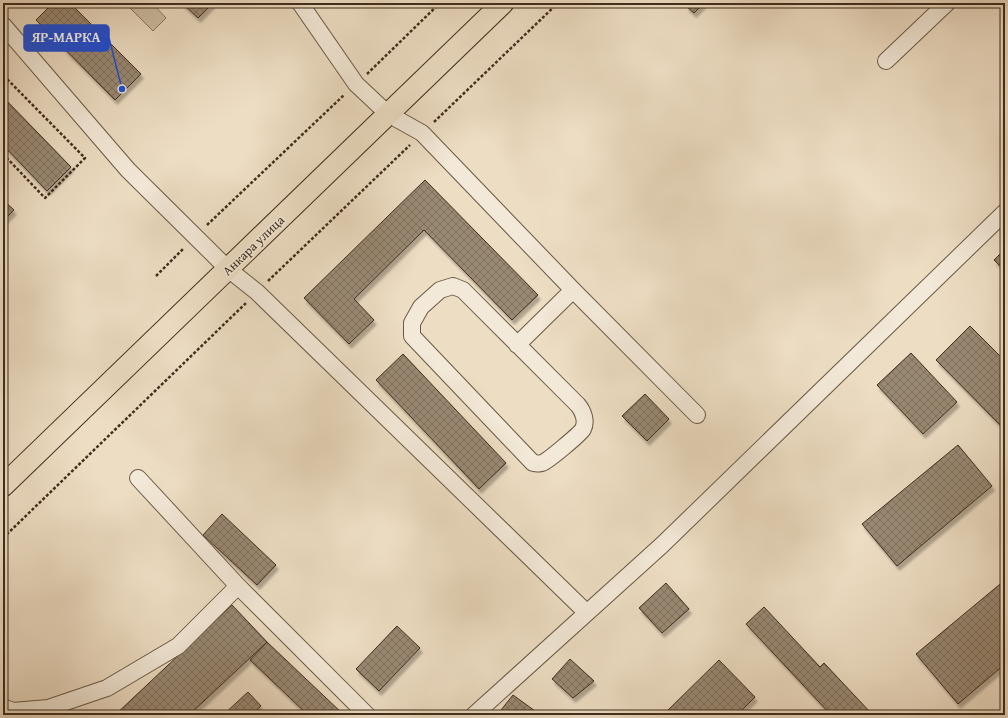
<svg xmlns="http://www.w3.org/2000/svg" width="1008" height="718" font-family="'Gentium Book Plus',serif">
  <defs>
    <pattern id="building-cross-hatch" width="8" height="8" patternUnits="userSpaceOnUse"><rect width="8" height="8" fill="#998973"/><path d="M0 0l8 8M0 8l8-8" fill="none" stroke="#7e705e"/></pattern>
    <filter id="shadow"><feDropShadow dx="2.5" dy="4.5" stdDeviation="1" flood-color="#0004"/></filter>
  </defs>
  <rect width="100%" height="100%" fill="#edddc3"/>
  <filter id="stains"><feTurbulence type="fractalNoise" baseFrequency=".005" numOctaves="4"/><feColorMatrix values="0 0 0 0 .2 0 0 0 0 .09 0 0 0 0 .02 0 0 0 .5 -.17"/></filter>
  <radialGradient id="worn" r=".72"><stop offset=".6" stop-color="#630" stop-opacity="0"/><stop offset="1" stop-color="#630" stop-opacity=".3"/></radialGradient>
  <path fill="#cfbfa7" stroke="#877662" d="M125,3H152L166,18L153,31Z"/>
  <path fill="url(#building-cross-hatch)" stroke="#3f2d1d" filter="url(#shadow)" d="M53,3H70L141,74L115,100L36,20Z
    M182,3H213L198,18Z
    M690,3H704L694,13L686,6Z
    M3,97L71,167L47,191L3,145Z
    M425,180L538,295L512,320L424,230L354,299L374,320L349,344L304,298Z
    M3,200L14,210L3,221Z
    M1005,249V271L994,260Z
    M970,326L1005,361V430L936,360Z
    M911,353L957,402L923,434L877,385Z
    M403,354L506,463L479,489L376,380Z
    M645,394L669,419L647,441L622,416Z
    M958,445L992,486L897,566L862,524Z
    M222,514L276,565L257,585L203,535Z
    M1005,580V664L958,704L916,654Z
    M666,583L689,609L662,633L639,608Z
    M232,605L267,642L189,715H115Z
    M764,607L820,667L824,663L870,712L867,715H831L746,624Z
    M397,626L420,648L379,691L356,669Z
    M267,642L344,715H308L250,660Z
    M570,659L594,681L573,698L552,679Z
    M719,660L755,697L737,715H663Z
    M248,692L261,706L251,715H223Z
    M513,695L535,711L531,715H497Z"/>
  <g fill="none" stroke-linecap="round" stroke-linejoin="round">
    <g stroke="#6a5946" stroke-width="18">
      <path id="minor" d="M300,3L356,84L388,114L422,133L573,290L697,415
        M3,25L128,170L228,269L257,292L587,613
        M886,61L947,3
        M453,286L463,290L578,405C583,411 587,421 583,429C580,434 548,461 542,463C539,464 536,463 533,463L412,336V323L421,307L440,290Z
        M517,345L573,290
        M138,478L238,586L367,715
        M3,707L13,711L48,708L107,688L178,646L238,586
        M474,715L662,545L1005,212"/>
    </g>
    <g stroke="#3f2d1d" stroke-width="23">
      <path id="major" d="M3,486L503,3"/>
    </g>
    <path stroke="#3f2d1d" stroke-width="2.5" stroke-dasharray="3 2" stroke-linecap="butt" d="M367,74L440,3
      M434,122L558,3
      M3,154L45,198L85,158L6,78
      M207,225L344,95
      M156,276L184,248
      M268,281L410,145
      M3,538L246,303"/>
    <use href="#minor" stroke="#f3e9d8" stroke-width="16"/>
    <use href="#major" stroke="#edddc3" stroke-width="21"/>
  </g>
  <g text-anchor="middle" stroke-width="3" stroke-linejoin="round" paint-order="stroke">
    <g font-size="13" fill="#3f2d1d" stroke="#f3e9d8">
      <text transform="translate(253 245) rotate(-44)" y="5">Анкара улица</text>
    </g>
  </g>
  <path fill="none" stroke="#1d4ed8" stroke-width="1.5" d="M122 89L109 38"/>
  <circle fill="#1d4ed8" stroke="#f3e9d8" stroke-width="1.5" cx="122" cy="89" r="4"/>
  <rect fill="#1d4ed8" stroke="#1d4ed8" stroke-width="1.5" x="24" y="25" width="85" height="26" rx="4"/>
  <g font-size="14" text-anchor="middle" font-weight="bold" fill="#fff">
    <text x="66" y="42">ЯР-МАРКА</text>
  </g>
  <rect width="1008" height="718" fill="none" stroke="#edddc3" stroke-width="16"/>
  <rect x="4" y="4" width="1000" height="710" fill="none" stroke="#3f2d1d" stroke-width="2"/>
  <rect x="8" y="8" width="992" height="702" fill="none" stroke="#3f2d1d"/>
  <rect width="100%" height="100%" filter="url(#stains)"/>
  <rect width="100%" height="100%" fill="url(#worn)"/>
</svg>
